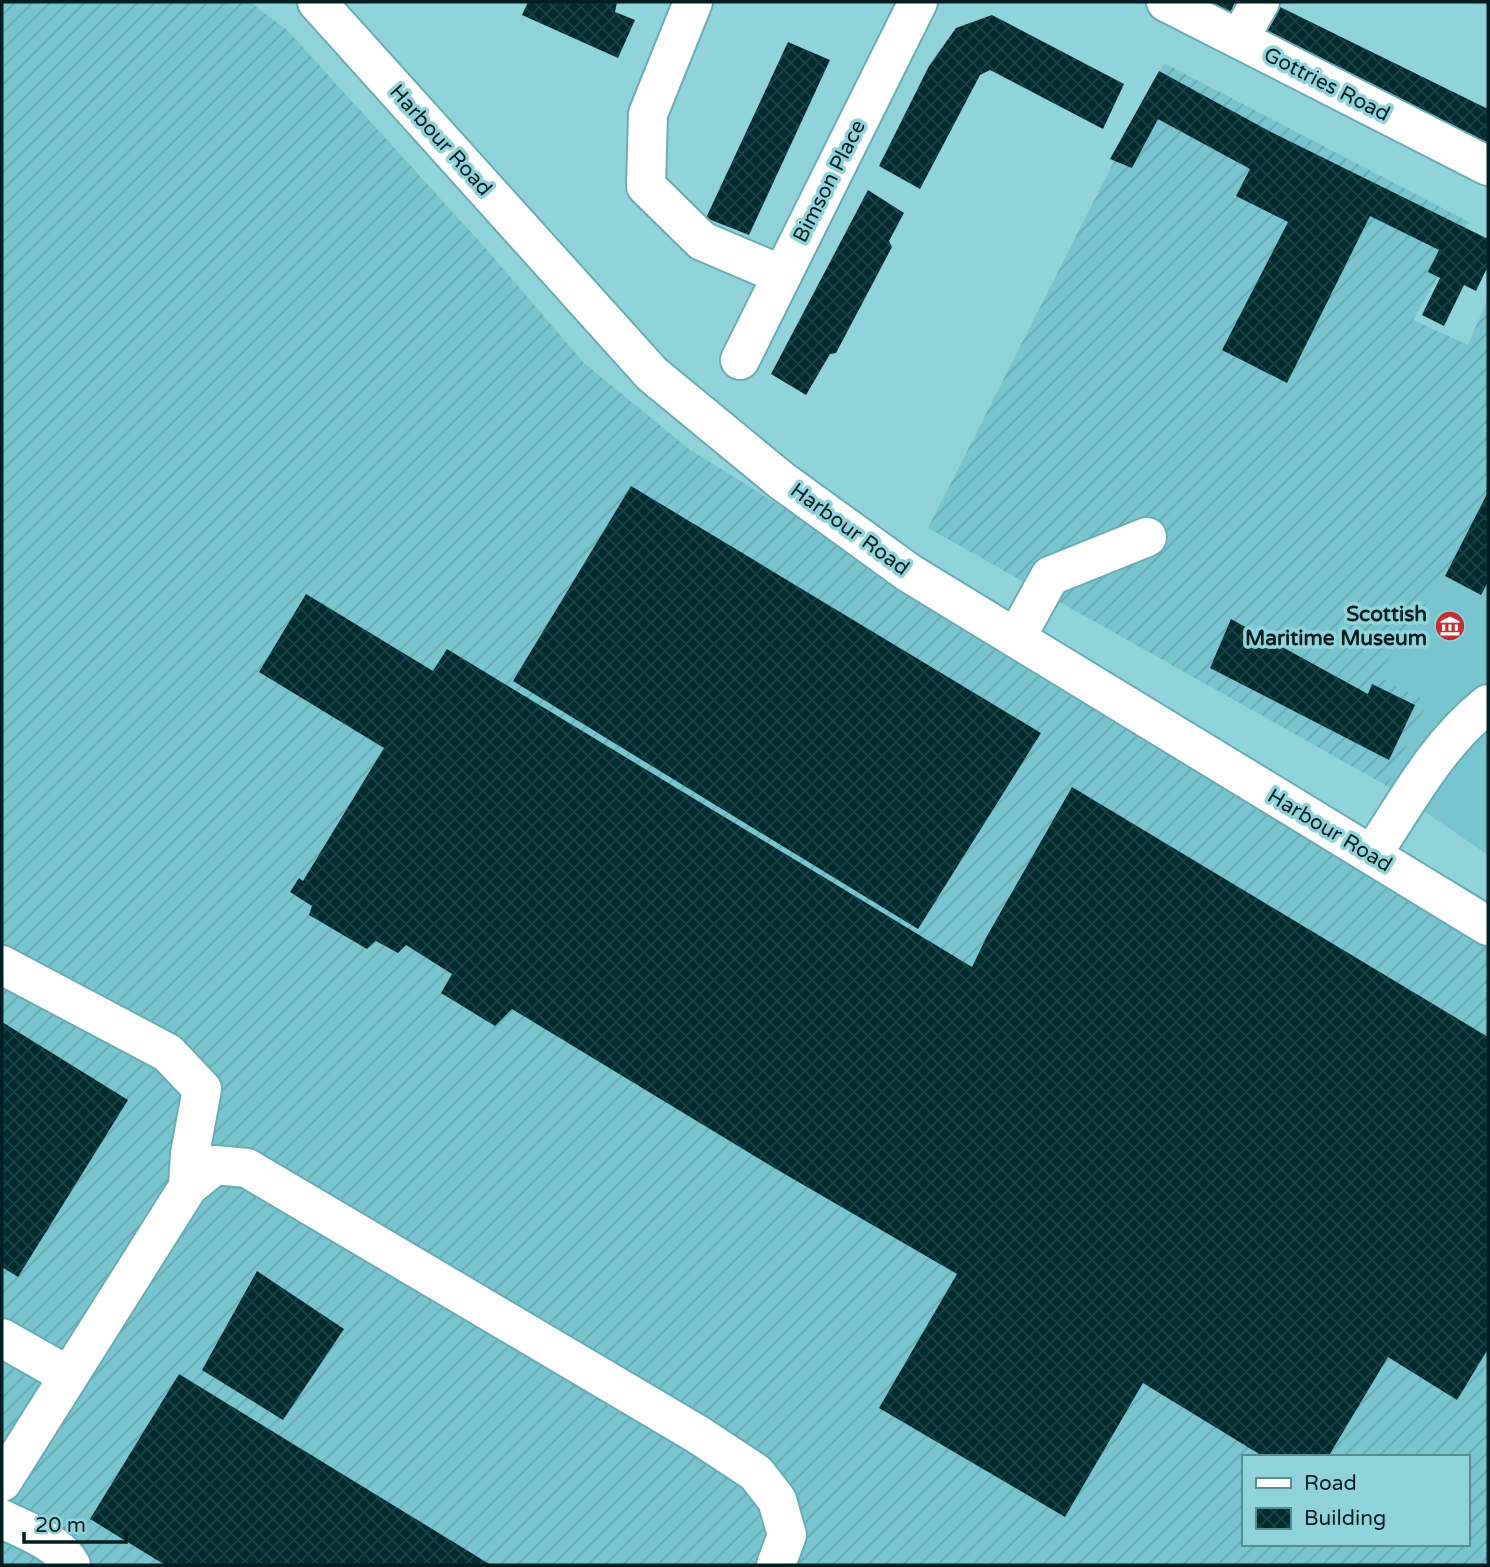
<svg xmlns="http://www.w3.org/2000/svg" width="1490" height="1567" font-family="'Varela Round',sans-serif">
  <defs>
    <pattern id="industrial-furrows" width="10" height="10" patternUnits="userSpaceOnUse" patternTransform="scale(1.75)"><rect width="10" height="10" fill="#79c5cf"/><path d="M-1 1l2-2M0 10L10 0M9 11l2-2" fill="none" stroke="#67a9b1"/></pattern>
    <pattern id="building-cross-hatch" width="8" height="8" patternUnits="userSpaceOnUse" patternTransform="scale(1.75)"><rect width="8" height="8" fill="#002c30"/><path d="M0 0l8 8M0 8l8-8" fill="none" stroke="#1b4245"/></pattern>
  </defs>
  <rect width="100%" height="100%" fill="#90d3db"/>
  <path fill="#79c5cf" d="M1488,492V855L1387,786L1428,702L1376,676L1445,576Z"/>
  <path fill="url(#industrial-furrows)" fill-rule="evenodd" d="M2,2H250L288,31L488,251L584,363L689,449L1488,946V1565H2ZM1243,1457H1467V1544H1243Z
    M1164,63L1469,222L1413,320L1468,345L1488,299V492L1445,576L1377,676L1428,702L1387,786L928,528Z"/>
  <path fill="url(#building-cross-hatch)" d="M528,2H617L615,12L635,20L618,58L522,15Z
    M1198,2H1235L1228,18Z
    M1274,4L1488,109V153L1255,42Z
    M992,15L1124,84L1103,129L990,70L980,75L920,189L879,166L929,66L956,28Z
    M788,42L830,60L749,235L706,218Z
    M1159,71L1269,131L1488,239V266L1476,291L1464,285L1444,326L1422,315L1440,278L1428,272L1439,250L1370,216L1287,383L1222,350L1288,222L1236,196L1250,169L1158,119L1132,168L1110,159Z
    M868,190L904,213L889,241L892,247L836,353L830,354L806,395L771,374Z
    M631,486L1041,733L918,929L513,681Z
    M1488,492V582L1481,595L1445,576Z
    M306,594L433,671L447,649L972,967L987,936L1072,787L1488,1037V1349L1457,1400L1388,1357L1328,1457H1264L1143,1383L1065,1517L879,1408L957,1274L776,1169L512,1009L495,1026L441,993L452,974L406,945L398,953L376,941L367,949L309,915L312,906L290,892L299,878L303,881L384,748L259,672Z
    M1231,619L1368,694L1372,684L1415,705L1389,760L1210,668Z
    M2,1022L128,1100L18,1277L2,1267Z
    M257,1271L344,1329L283,1420L202,1370Z
    M179,1374L491,1565H165L90,1519Z"/>
  <g fill="none" stroke-linecap="round" stroke-linejoin="round">
    <g stroke="#69acb4" stroke-width="42">
      <path id="minor" d="M317,2L652,374L782,481L909,573L1488,926
        M693,2L648,114L646,186L702,241L782,275
        M1166,2L1488,166
        M1239,39L1260,2
        M740,360L918,2
        M1016,638L1050,576L1147,537
        M1372,855C1406,803 1438,743 1488,704
        M2,965L168,1053L202,1089L190,1154L188,1187
        M2,1338L69,1376
        M2,1482L188,1187L215,1165L247,1168L697,1434L756,1473L777,1500L787,1535L776,1565
        M2,1519C24,1530 59,1542 71,1565"/>
    </g>
    <use href="#minor" stroke="#fff" stroke-width="38"/>
  </g>
  <defs>
    <g id="museum-disc" transform="scale(1.575)"><circle r="9.5" fill="#bf3030" stroke="#90d3db"/><path d="M0-6L6-3V-2H-6V-3ZM-5-1h2V3h-2ZM-1-1h2V3h-2ZM3-1h2V3H3ZM-6 4H6V6H-6Z" fill="#fff"/></g>
  </defs>
  <g fill-rule="evenodd">
    <use href="#museum-disc" x="1450" y="626"/>
  </g>
  <g text-anchor="middle" stroke-width="7" stroke-linejoin="round" paint-order="stroke">
    <g font-size="21" fill="#021e21" stroke="#90d3db">
      <text transform="translate(1327 84) rotate(27)" y="7">Gottries Road</text>
      <text transform="translate(441 140) rotate(48)" y="7">Harbour Road</text>
      <text transform="translate(829 181) rotate(-63)" y="7">Bimson Place</text>
      <text transform="translate(850 529) rotate(36)" y="7">Harbour Road</text>
      <text transform="translate(1330 830) rotate(31)" y="7">Harbour Road</text>
    </g>
    <g font-size="21" font-weight="bold" fill="#021e21" stroke="#90d3db" text-anchor="end">
      <text x="1427" y="621">Scottish<tspan x="1427" dy="24">Maritime Museum</tspan></text>
    </g>
  </g>
  <rect width="1490" height="1567" fill="none" stroke="#021e21" stroke-width="7"/>
  <rect x="1242" y="1455" width="228" height="91" fill="#90d3db" stroke="#578b91" stroke-width="2"/>
  <rect x="1256" y="1478" width="35" height="10" fill="#ffffff" stroke="#578b91" stroke-width="2"/>
  <text x="1304" y="1490" font-size="21" fill="#021e21">Road</text>
  <rect x="1256" y="1508" width="35" height="21" fill="url(#building-cross-hatch)" stroke="#578b91" stroke-width="2"/>
  <text x="1304" y="1525" font-size="21" fill="#021e21">Building</text>
  <path d="M24 1532v10h102v-10" fill="none" stroke="#021e21" stroke-width="3.5"/>
  <text x="35" y="1532" font-size="21" fill="#021e21" stroke="#90d3db" stroke-width="5" paint-order="stroke">20 m</text>
</svg>
